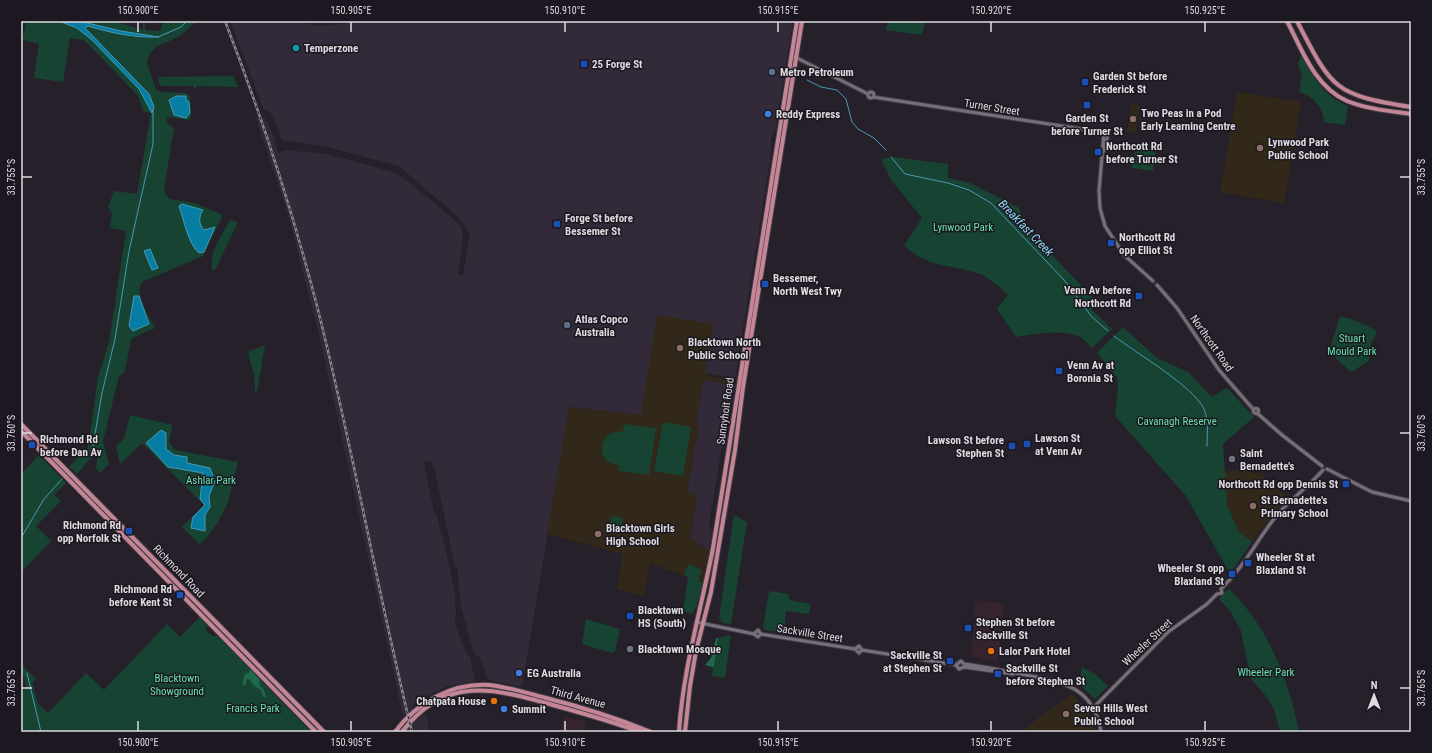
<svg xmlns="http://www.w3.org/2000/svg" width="1432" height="753" font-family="'Roboto Condensed',sans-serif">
  <rect width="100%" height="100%" fill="#26202a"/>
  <path fill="#35242d" d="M975,600L1004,604L998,661L975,657L971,653L975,618L973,617Z
    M564,717L586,721L584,732H560Z"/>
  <path fill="#322a38" d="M230,21H293L319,26L367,21H764L779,25L780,21H793L778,112L775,131L771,137V154L735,378L705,373L658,315L641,415L569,407L522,687L488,680L479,656L474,655L460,602L458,572L454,562L435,471L431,460L424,462L434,513H436L441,534L442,533L456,598H454L456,609L455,623L465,651L470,657L475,681L448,686L427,696L422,695L412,708L403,716L320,338L288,214L256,118L265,117L274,137L278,153L286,150L327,154L396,173L409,182L457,222L461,227L463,237L458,275H463L470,234L456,215L399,166L327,147L283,140L281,138L272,113L264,110Z
    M703,380L735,385L726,436L723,440L709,524L712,533L709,551L690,538L697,495L687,492L699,422L696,421Z
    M426,713L430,732H406L413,722Z"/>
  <path fill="#322819" d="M1237,92L1301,102L1284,203L1220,192Z
    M1131,104L1140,106L1136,133L1127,132Z
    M657,315L713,324L705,373H708V376L732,380V382L735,383V385L703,380L696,421L699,422L687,492L697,495L690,538L709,551L703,583L650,563L644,597L617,589L622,554L547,534L569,407L641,415Z
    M1242,470L1261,474L1286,496L1252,542L1238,531L1227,504L1224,471Z
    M1071,694L1087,709L1097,732H1022L1038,718Z"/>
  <path fill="#174432" d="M26,21H120V23L143,30V21H145V30L160,31L164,21H197L180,36L156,47L149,55L147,63L156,90L161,92L186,93L190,96L191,118L189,120L167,117V123L174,128L164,189L165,194L170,199L194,203L221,214L222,217L203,256L142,282C134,293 149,316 155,328L132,338L124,373L119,376L103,441L109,464L100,473L96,468L98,450L77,474L69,467L88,447L98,377L109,342L126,231L110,228L112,213L108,207L114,191L137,194L151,113L143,111L138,96L101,57L84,40L70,38L63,82L34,78L39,44L23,40Z
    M888,21H925L922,35L886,30Z
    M1301,54C1312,77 1324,96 1348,106L1345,125L1324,122C1324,108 1312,95 1299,92L1302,73L1298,65Z
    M233,76L238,87L196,86V90L193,86H162L159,83L158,77Z
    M1137,142L1157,146L1153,171L1132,168Z
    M894,157L948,164V178L970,183L1019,208L1028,230L1098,303L1092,310L1112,329L1092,348C1088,344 1083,338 1078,336C1061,329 1033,334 1016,337L997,309L1008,295L997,285L983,275L963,269L936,264L919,257L904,246L922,218L891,180L881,159Z
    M230,220L238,222L215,270H212C209,253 222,235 230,220Z
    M1340,316L1352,319L1376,330L1377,332L1371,343L1369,361L1351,372L1329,352Z
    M1123,327L1157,358L1188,372L1212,397L1227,388L1254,417L1223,444L1227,504L1238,531L1252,542L1230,574L1186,496L1115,416L1118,387L1117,377L1097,353Z
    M265,345L257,392H255L254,374L248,354L250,351Z
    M130,415L172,425L169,442L175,450L238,462L228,503L217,524L202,543H198L182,527L204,505L142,443L120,464L116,446L124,439Z
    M663,422L691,427L683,476L654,471Z
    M624,424L656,428L649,475L618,471L619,465C593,464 598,427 623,432Z
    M39,455L66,483L54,495L61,501L36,526L51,541L21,572V474Z
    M734,515L747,522L731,624L723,623L719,618Z
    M612,516L623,518L621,530L609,528Z
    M688,564L702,570L698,581L703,583L696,607L692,614L683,611L688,577L684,575Z
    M1229,589C1269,628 1288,678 1299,732H1280L1274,709L1266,696L1251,679L1241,631L1231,612L1219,599Z
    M769,591L789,594V600L811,604L809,614L786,611L784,633L765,630L763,628Z
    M200,617L207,624L206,630L212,636H218L311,732H23L21,726V694L26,686L21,664L36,679L32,683L38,704L48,713L86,673L104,690L167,624L180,637Z
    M586,619L620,629L615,652L612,653L582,644Z
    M731,635L725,678L712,676L713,668L705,665L714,667L718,638Z
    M1082,667L1095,674L1108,686L1095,699L1079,684Z"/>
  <path fill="#1f684b" d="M716,638H718L714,667L705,665L711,658Z
    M250,669L259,679L260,686L264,690L266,698L263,696L261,690L254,686L250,680L247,679L245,686L242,684L245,674L249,673Z"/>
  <path fill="#077da3" stroke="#4799b5" d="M59,21H79L121,31L159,37C135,38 111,33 88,26L85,28L149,94L154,107L152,113L139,89L92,40L77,28Z
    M176,96H186V100L189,102L190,113L186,118L174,115L169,100Z
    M182,204L203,210C199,216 198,224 204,230L215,227L204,252L199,253C188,244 184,220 179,206Z
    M150,249L158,268L152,270L144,251Z
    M134,296H139L140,299L149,324L133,331L129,326Z
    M161,430L166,433V449L174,455L187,457V463L210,468L215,481L209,496L210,507L205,515V531L191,528L193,517L205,505L200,499L203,473L168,467L146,443Z"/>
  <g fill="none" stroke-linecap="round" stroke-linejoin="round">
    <path stroke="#4799b5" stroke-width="1" d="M312,21H326
      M158,37L181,27L187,21
      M807,80L821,87L837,90L846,99L852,122L858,129L874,138L886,150
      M891,157L905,174L948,183L969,190L991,203L1065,281L1092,317L1108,331
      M1114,336C1136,353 1193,386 1204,409C1209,421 1207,434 1207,446
      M93,446L102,393L115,339L129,251L153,144V110
      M21,538L44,499L62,479
      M27,673L41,732"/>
    <g stroke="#403c43" stroke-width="5">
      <path id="minor" d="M21,22V21
        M795,57L868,94
        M868 95a3 3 0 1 1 6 0a3 3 0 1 1-6 0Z
        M873,97L1108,133L1105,149L1102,153
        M1104,133L1099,191L1100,208L1105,226L1124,255L1153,281
        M1157,285L1177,308L1219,370L1253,409
        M1253.5 411a2.5 2.5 0 1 1 5 0a2.5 2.5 0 1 1-5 0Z
        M1257,413L1282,435L1322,466
        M1327,469L1372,492L1411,501
        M1217,594L1222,593L1221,589C1244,567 1257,540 1277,515C1291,499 1309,486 1323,470
        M696,622L754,634
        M754,634L758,630L761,634
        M754,634L758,637L761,634
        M761,634L855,649
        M855,649L859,646L862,650
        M855,649L859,653L862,650
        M862,650L956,665
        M956,665L961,661L964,664C987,667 1009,672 1031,676C1068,683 1094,690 1101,732
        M956,665L959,669L964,667
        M964,667L1013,674
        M1093,708L1168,632L1207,604L1217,594"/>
    </g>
    <g stroke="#403c43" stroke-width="6">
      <path id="major" d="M1287,21C1302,50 1315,87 1347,101C1367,109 1390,111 1411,114
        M1297,21C1332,89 1334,95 1411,107
        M21,424L324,732
        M21,431L316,732
        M395,732C417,702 452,683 489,685C508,687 527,693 546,698C582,707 616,718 651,732
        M402,732C445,675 493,688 553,705C582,713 611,721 640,732
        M679,732C683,669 701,610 713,548L797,21
        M685,732L690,686L696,651L711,592L735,450L743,387L802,21"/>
    </g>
    <use href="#minor" stroke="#766f7a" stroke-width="3"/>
    <use href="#major" stroke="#c48597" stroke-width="4"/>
    <g stroke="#8c8890" stroke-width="2.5">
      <path id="rail" d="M225,21C261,114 292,209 317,306C353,447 377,591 412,732"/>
    </g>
    <use href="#rail" stroke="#1c1720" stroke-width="1" stroke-dasharray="3" stroke-linecap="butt"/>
  </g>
  <path fill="none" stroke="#dddae0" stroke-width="1.5" d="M138,22V32M351,22V32M565,22V32M778,22V32M991,22V32M1205,22V32M22,177H32M1400,177H1410M22,433H32M1400,433H1410M22,688H32M1400,688H1410M138,721V731M351,721V731M565,721V731M778,721V731M991,721V731M1205,721V731"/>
  <circle fill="#0f9aa8" stroke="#1c1720" stroke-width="1.5" cx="296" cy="48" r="4"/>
  <g fill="#1a4fb4" stroke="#1c1720" stroke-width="1.5">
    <rect x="580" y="60" width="8" height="8" rx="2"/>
    <rect x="1081" y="78" width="8" height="8" rx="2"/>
    <rect x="1083" y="101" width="8" height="8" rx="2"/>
    <rect x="1094" y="148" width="8" height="8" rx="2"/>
    <rect x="553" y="220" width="8" height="8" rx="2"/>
    <rect x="1107" y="239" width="8" height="8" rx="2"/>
    <rect x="761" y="280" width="8" height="8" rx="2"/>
    <rect x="1135" y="292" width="8" height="8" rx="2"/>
    <rect x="1055" y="367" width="8" height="8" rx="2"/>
    <rect x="1023" y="440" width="8" height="8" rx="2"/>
    <rect x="28" y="441" width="8" height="8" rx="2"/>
    <rect x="1008" y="442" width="8" height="8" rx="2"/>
    <rect x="1342" y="480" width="8" height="8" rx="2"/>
    <rect x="125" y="527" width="8" height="8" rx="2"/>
    <rect x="1244" y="559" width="8" height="8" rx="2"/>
    <rect x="1228" y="570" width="8" height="8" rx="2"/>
    <rect x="176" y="591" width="8" height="8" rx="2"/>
    <rect x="626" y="612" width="8" height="8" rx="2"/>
    <rect x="964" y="624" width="8" height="8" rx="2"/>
    <rect x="946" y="657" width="8" height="8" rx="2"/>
    <rect x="994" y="670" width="8" height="8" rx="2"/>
  </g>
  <g fill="#5c6f8a" stroke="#1c1720" stroke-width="1.5">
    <circle cx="772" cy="72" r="4"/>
    <circle cx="567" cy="325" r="4"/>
  </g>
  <g fill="#3f7fe0" stroke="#1c1720" stroke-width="1.5">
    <circle cx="768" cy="114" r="4"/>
    <circle cx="519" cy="673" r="4"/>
    <circle cx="504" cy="709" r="4"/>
  </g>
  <g fill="#8d6e63" stroke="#1c1720" stroke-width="1.5">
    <circle cx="1133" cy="119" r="4"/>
    <circle cx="1260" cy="148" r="4"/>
    <circle cx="680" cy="348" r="4"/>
    <circle cx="1253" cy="506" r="4"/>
    <circle cx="598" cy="534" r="4"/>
    <circle cx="1066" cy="714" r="4"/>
  </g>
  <g fill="#6b7280" stroke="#1c1720" stroke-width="1.5">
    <circle cx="1232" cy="459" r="4"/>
    <circle cx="630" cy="649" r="4"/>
  </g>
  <g fill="#e8710a" stroke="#1c1720" stroke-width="1.5">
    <circle cx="991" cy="651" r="4"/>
    <circle cx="494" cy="701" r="4"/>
  </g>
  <g text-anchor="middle" stroke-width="3" stroke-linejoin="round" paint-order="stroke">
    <g font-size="11" font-weight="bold" fill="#dddae0" stroke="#1c1720" text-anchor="start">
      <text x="304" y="52">Temperzone</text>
      <text x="592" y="68">25 Forge St</text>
      <text x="780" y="76">Metro Petroleum</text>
      <text x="1093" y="80">Garden St before<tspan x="1093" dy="13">Frederick St</tspan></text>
      <text x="1141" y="117">Two Peas in a Pod<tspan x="1141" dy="13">Early Learning Centre</tspan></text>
      <text x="776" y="118">Reddy Express</text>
      <text x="1087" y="122" text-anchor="middle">Garden St<tspan x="1087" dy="13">before Turner St</tspan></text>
      <text x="1268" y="146">Lynwood Park<tspan x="1268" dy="13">Public School</tspan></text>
      <text x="1106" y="150">Northcott Rd<tspan x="1106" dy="13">before Turner St</tspan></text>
      <text x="565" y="222">Forge St before<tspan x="565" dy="13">Bessemer St</tspan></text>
      <text x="1119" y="241">Northcott Rd<tspan x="1119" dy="13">opp Elliot St</tspan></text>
      <text x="773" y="282">Bessemer,<tspan x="773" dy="13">North West Twy</tspan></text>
      <text x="1131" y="294" text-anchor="end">Venn Av before<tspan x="1131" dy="13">Northcott Rd</tspan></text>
      <text x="575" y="323">Atlas Copco<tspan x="575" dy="13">Australia</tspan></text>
      <text x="688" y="346">Blacktown North<tspan x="688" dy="13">Public School</tspan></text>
      <text x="1067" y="369">Venn Av at<tspan x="1067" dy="13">Boronia St</tspan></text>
      <text x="1035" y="442">Lawson St<tspan x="1035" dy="13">at Venn Av</tspan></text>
      <text x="40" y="443">Richmond Rd<tspan x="40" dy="13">before Dan Av</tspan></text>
      <text x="1004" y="444" text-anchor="end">Lawson St before<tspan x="1004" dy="13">Stephen St</tspan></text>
      <text x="1240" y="457">Saint<tspan x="1240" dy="13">Bernadette's</tspan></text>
      <text x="1338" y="488" text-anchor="end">Northcott Rd opp Dennis St</text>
      <text x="1261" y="504">St Bernadette's<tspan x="1261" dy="13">Primary School</tspan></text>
      <text x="121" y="529" text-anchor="end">Richmond Rd<tspan x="121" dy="13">opp Norfolk St</tspan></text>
      <text x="606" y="532">Blacktown Girls<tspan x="606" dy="13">High School</tspan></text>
      <text x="1256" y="561">Wheeler St at<tspan x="1256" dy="13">Blaxland St</tspan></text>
      <text x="1224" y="572" text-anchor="end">Wheeler St opp<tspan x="1224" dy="13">Blaxland St</tspan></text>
      <text x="172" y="593" text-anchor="end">Richmond Rd<tspan x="172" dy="13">before Kent St</tspan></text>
      <text x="638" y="614">Blacktown<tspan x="638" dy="13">HS (South)</tspan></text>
      <text x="976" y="626">Stephen St before<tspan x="976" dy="13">Sackville St</tspan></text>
      <text x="638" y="653">Blacktown Mosque</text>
      <text x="999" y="655">Lalor Park Hotel</text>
      <text x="942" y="659" text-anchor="end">Sackville St<tspan x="942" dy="13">at Stephen St</tspan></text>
      <text x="1006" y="672">Sackville St<tspan x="1006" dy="13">before Stephen St</tspan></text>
      <text x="527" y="677">EG Australia</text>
      <text x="486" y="705" text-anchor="end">Chatpata House</text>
      <text x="1074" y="712">Seven Hills West<tspan x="1074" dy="13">Public School</tspan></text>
      <text x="512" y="713">Summit</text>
    </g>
    <g font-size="11" fill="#dddae0" stroke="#1c1720">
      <text transform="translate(992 107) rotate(9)" y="4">Turner Street</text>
      <text transform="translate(1212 343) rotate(55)" y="4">Northcott Road</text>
      <text transform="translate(725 411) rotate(-82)" y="4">Sunnyholt Road</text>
      <text transform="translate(179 571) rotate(46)" y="4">Richmond Road</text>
      <text transform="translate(810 633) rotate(9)" y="4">Sackville Street</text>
      <text transform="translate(1147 642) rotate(-43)" y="4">Wheeler Street</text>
      <text transform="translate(578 697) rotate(15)" y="4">Third Avenue</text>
    </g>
    <g font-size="11" fill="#65e4af" stroke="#1c1720">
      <text x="963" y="231">Lynwood Park</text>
      <text x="1352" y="342">Stuart<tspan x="1352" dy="13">Mould Park</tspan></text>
      <text x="1177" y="425">Cavanagh Reserve</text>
      <text x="211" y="484">Ashlar Park</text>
      <text x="1266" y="676">Wheeler Park</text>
      <text x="177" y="682">Blacktown<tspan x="177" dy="13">Showground</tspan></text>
      <text x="253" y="712">Francis Park</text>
    </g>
    <g font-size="12" font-style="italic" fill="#92d7f7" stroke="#1c1720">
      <text transform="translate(1026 228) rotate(46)" y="4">Breakfast Creek</text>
    </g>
  </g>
  <rect width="1432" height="753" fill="none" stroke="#1c1720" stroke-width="44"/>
  <g transform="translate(1374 695)" stroke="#1c1720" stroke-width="3" paint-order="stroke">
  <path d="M0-3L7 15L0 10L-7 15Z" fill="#dddae0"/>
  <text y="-6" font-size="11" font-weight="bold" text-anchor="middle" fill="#dddae0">N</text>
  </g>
  <rect x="22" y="22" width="1388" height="709" fill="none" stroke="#dddae0" stroke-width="1.5"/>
  <g font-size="10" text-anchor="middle" fill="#dddae0">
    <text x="138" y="14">150.900°E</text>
    <text x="351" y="14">150.905°E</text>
    <text x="565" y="14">150.910°E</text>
    <text x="778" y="14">150.915°E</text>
    <text x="991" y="14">150.920°E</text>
    <text x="1205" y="14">150.925°E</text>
    <text transform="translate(11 177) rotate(-90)" y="4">33.755°S</text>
    <text transform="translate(1421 177) rotate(-90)" y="4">33.755°S</text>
    <text transform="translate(11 433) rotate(-90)" y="4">33.760°S</text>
    <text transform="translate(1421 433) rotate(-90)" y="4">33.760°S</text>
    <text transform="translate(11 688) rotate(-90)" y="4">33.765°S</text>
    <text transform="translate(1421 688) rotate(-90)" y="4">33.765°S</text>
    <text x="138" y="746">150.900°E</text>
    <text x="351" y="746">150.905°E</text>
    <text x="565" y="746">150.910°E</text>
    <text x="778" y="746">150.915°E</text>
    <text x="991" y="746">150.920°E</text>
    <text x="1205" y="746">150.925°E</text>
  </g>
</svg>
